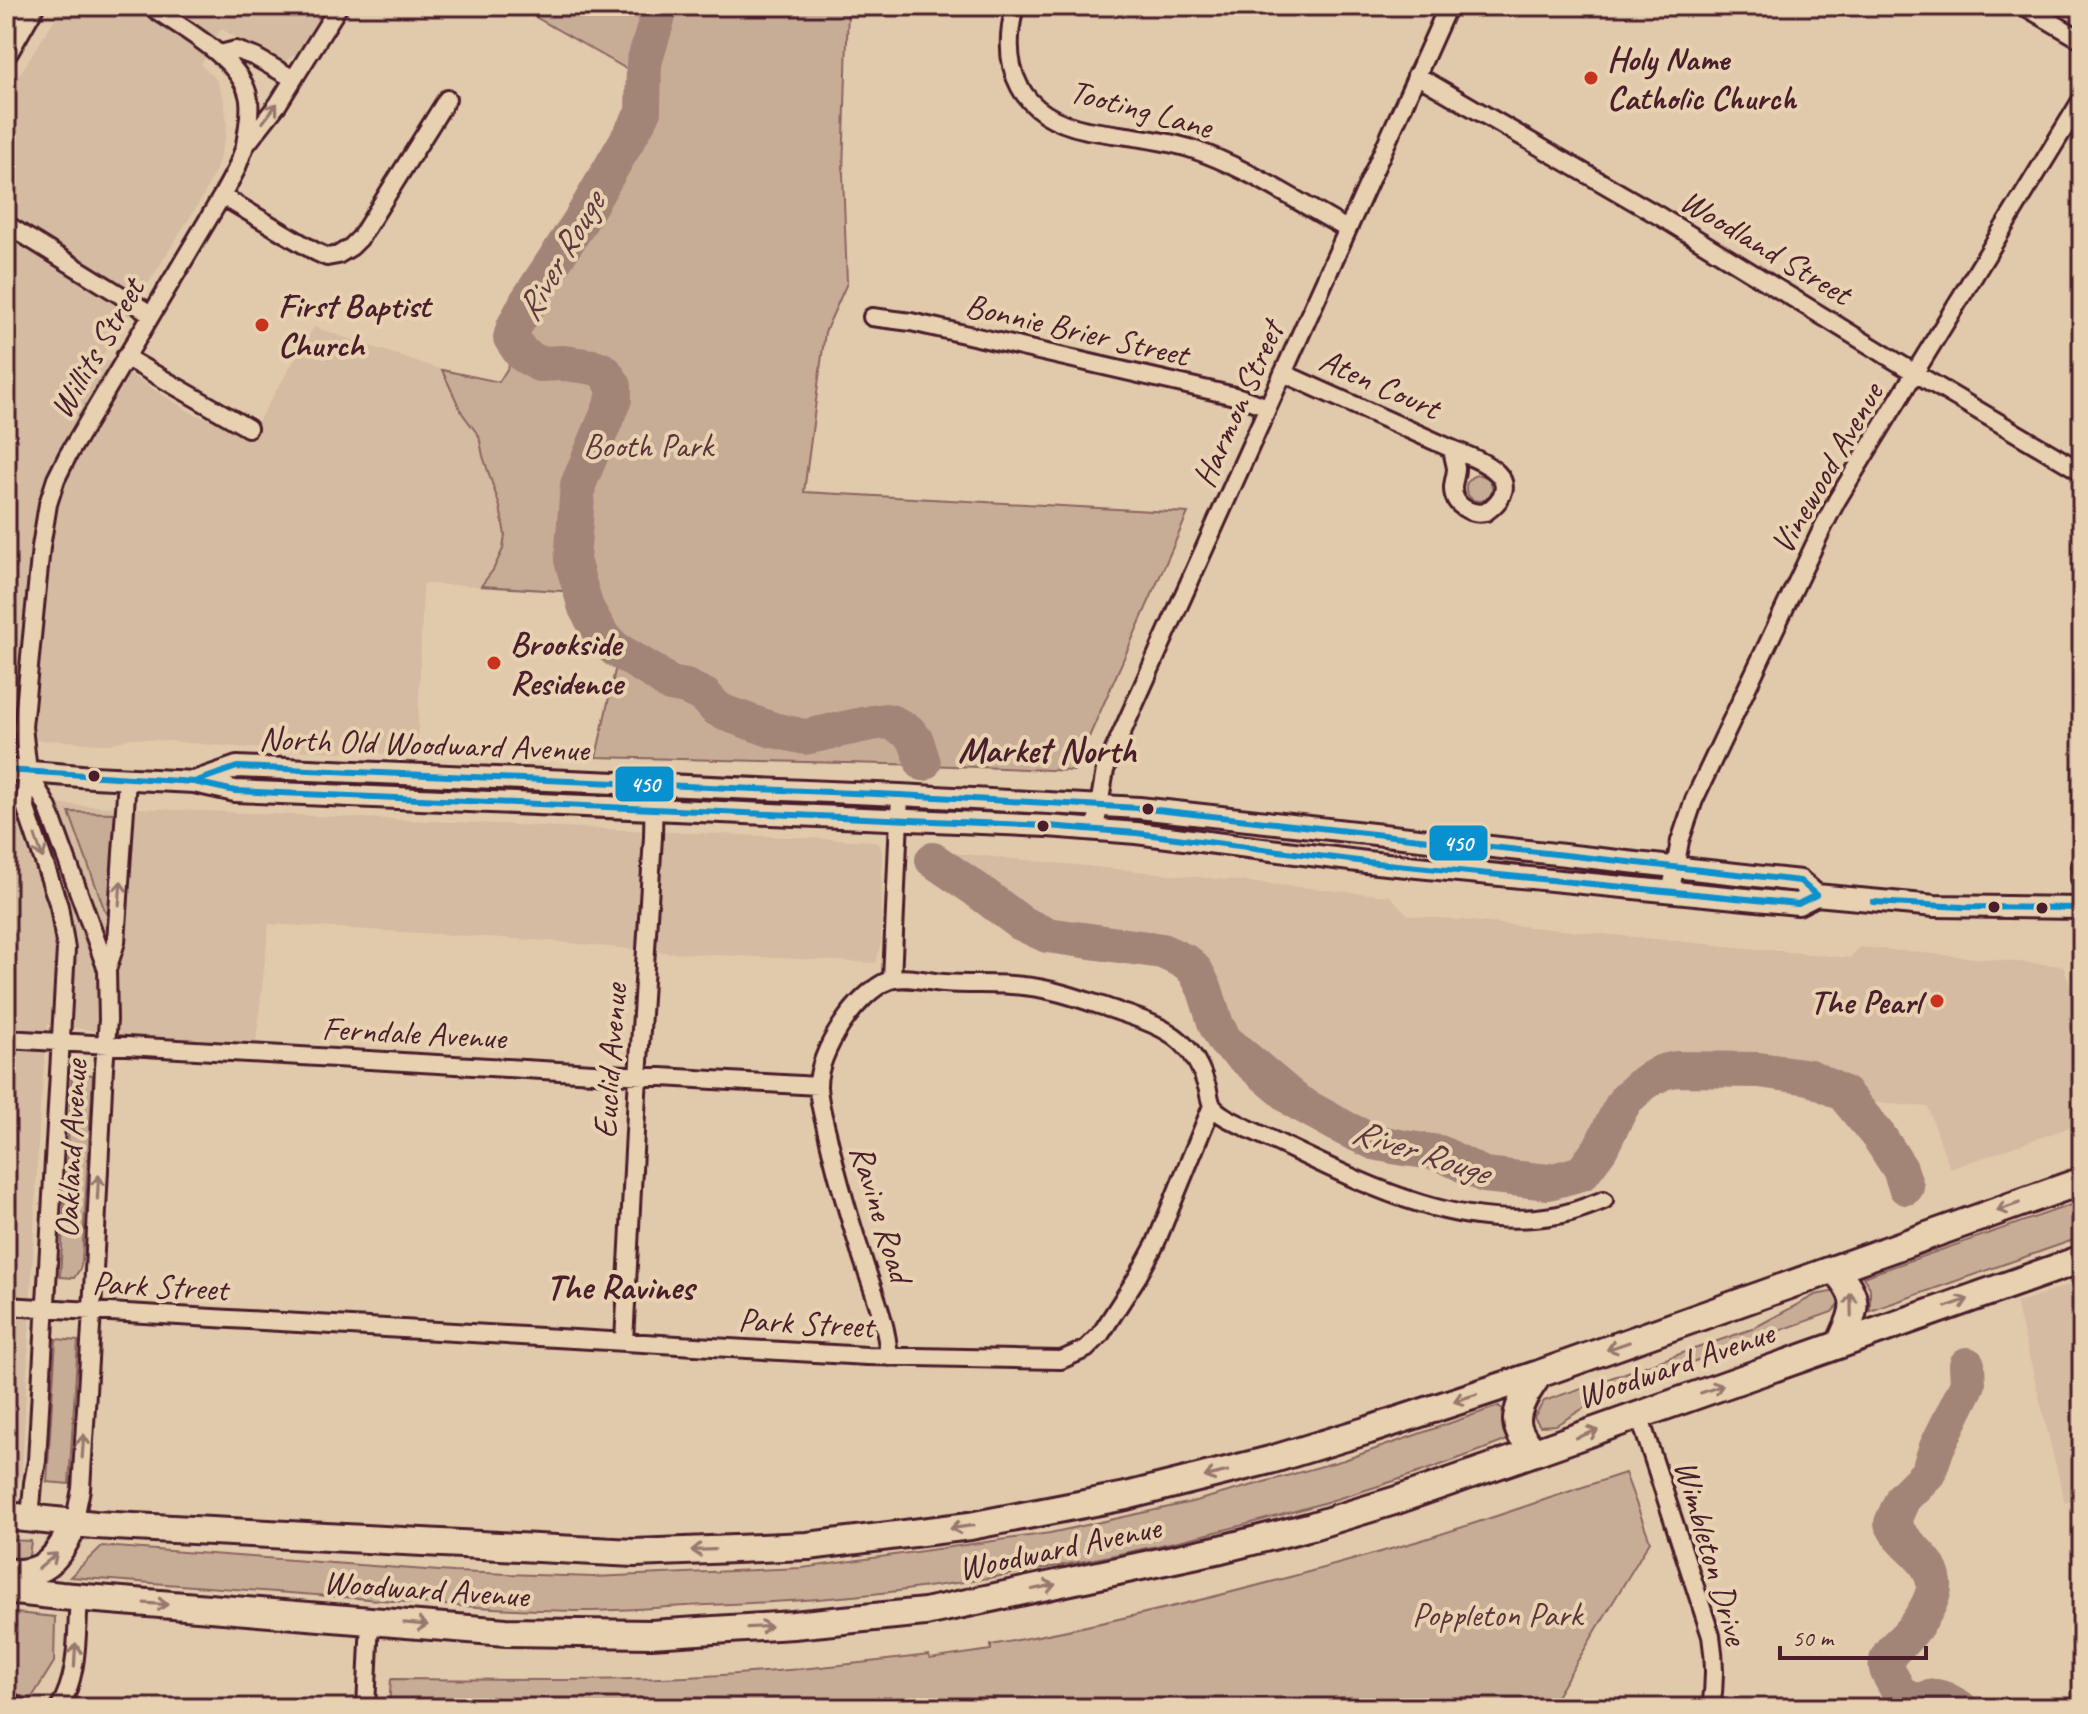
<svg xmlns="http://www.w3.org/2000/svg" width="2088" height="1714" font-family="Caveat,sans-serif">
  <rect width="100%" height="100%" fill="#e1caac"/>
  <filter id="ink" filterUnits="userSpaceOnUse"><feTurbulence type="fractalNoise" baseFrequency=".0125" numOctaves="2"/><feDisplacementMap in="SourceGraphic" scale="16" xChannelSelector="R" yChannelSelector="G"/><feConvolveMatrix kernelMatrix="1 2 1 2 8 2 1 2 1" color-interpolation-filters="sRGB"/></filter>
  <g filter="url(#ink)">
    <path fill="#d4bba1" d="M63,6H325L300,50L285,62L274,59L221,29L201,65L216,79L224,100L227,122L226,136L216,169L202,198L102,357L194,414L215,421L247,440L314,327L442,370L462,413L479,436L483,456L500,507L505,535L503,549L493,570L481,586L423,584L417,755L262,749L131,738L110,744H98L68,741L6,739V96Z
      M6,802L873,841L880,845L882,851L881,941L876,963L658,952L550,941L269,924L256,1042L136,1037L48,1024L40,1110L22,1472L18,1485L6,1496Z
      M944,852L1390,896L1408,915L1850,958L1859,947L2063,966L2082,1016V1123L1950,1169L1928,1107L1851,1101L1844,1094L1820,1081L1795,1074L1729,1068L1676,1069L1663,1072L1645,1082L1626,1099L1619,1111L1600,1149L1582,1173L1575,1176L1541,1182L1484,1175L1440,1153L1404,1148L1374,1142L1314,1112L1297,1102L1225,1041L1216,1025L1205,990L1196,972L1188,963L1174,955L1021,923Z
      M2082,1281V1498L2065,1503L2016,1303Z"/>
    <path fill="#c8ad96" stroke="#896660" stroke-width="2" d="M516,6H848L843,173L847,283L825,332L804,492L1188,513L1074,771L927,765L596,757L617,661L602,650L577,592L481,586L493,570L503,549L505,535L500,507L483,456L479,436L462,413L442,370L499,382L542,313L530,278L617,182L639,76Z
      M1466 488a13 13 0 1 1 26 0a13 13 0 1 1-26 0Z
      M69,812L117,813L111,911L109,914L105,911Z
      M72,1073L93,1075L82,1261L80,1269L74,1278L60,1277Z
      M2082,1201V1237L1870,1311V1288L1863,1277Z
      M1836,1291L1842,1301L1832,1312L1614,1390L1556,1425L1540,1426L1534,1417L1544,1401L1752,1329L1815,1295Z
      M56,1339L78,1341L69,1484L47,1482Z
      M1499,1406L1504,1411C1503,1422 1504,1429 1510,1439C1318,1515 1103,1565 898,1591C828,1600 756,1603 686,1606C649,1608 612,1611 576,1611C503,1610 429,1604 356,1598C260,1591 165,1584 70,1577L102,1546L453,1572L593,1577L802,1568L1050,1533L1192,1502L1344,1460Z
      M1625,1473L1650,1541L1549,1708H389L391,1679C481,1679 571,1682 660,1678C750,1675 840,1666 929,1655L930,1659L991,1650V1645C1138,1618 1279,1582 1422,1540C1490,1519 1558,1495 1625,1473Z
      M6,1540L31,1541L28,1563L6,1560Z
      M6,1612L55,1617L54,1662L31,1699L21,1696L6,1687Z"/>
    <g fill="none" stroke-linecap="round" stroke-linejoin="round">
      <path stroke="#a38578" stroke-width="36" d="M661,6L644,63L643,113L579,223L527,302L514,327L511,338L522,354L539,364L564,363L594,367L604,371L614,386V399L578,485L572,560L586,608L602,636L615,649L655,673L670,684L686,687L705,696L716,708L725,713L773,730L805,737L872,723L886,721L893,723L909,732L916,741L923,763
        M933,860L977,890L1021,923L1047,935L1162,951L1188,963L1196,972L1205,990L1216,1025L1225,1041L1297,1102L1346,1129L1374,1142L1404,1148L1440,1153L1484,1175L1549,1182L1582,1173L1600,1149L1619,1111L1626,1099L1645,1082L1663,1072L1676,1069L1759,1070L1810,1077L1844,1094L1880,1138L1900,1169L1906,1187
        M1960,1708C1953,1704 1945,1698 1937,1697C1923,1697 1917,1706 1902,1694C1897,1690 1895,1684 1892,1679C1889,1674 1885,1668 1887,1661C1889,1651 1900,1644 1906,1637C1917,1626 1936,1598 1934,1583C1931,1556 1902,1546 1892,1523L1903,1498L1928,1473L1937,1447L1968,1384L1967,1365"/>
      <g stroke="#4a1f2b" stroke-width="22">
        <path id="minor" d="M150,6C181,28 244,60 249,100C251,114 247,131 245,145
          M1015,6C999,69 1019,116 1087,130C1121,136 1156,138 1189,148C1245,166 1296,201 1347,229
          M2024,6L2082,40
          M220,54L236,50L255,57L292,78
          M1416,75L1661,217L1915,373L2082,472
          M222,196L316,252L327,257L338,255L351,247L360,238L447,99
          M6,224L151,314
          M872,317L911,322L951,331L1239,397L1268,407
          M125,357L248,428
          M1283,373L1452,449C1453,456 1455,462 1456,468C1456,475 1453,482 1453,488C1453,506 1471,515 1486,512C1531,479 1480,460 1452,449
          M28,771L48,808L107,970L108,1020L104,1068L92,1311L81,1489L74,1524
          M1095,830L1105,770L1448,6
          M1671,890L1680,841L1694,800L1823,527L1837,500L2082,99
          M107,970L116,942L127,779
          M892,979L900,795
          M6,1039L818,1086
          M6,1306L867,1356L1061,1360L1086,1349L1100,1335L1138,1276L1155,1245L1212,1106
          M624,1341L637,1094L653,837L654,784
          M889,1357C887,1326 876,1298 866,1269C852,1227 839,1184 829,1141C825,1123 819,1105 818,1087C817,1053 857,992 890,980C906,975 928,982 944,983C971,985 997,983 1023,986C1056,989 1086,1001 1117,1011C1134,1017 1152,1022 1168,1032C1188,1044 1199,1061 1206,1084C1209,1090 1209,1101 1213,1107C1221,1117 1238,1123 1249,1129C1345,1173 1447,1235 1558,1215C1574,1212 1589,1206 1604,1200
          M1639,1415L1711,1636C1715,1660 1715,1684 1711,1708
          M30,1519L33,1483L37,1461L66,949L59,906L25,806L28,771L23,727L41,547L48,504L56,479L68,455L222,196L236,170L245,146L278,104L339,6
          M6,1699L20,1708
          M59,1708C79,1675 76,1636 79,1598
          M366,1708L370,1620"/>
      </g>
      <g stroke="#4a1f2b" stroke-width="26">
        <path id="tertiary" d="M6,770L93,777L194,782L235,791L1048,826L1136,833L1366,862L1798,904L1816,895L1935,906L2082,908
          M194,782L237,767L900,795L1139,808L1800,881L1816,895
          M2082,865V878"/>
      </g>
      <g stroke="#4a1f2b" stroke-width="30">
        <path id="secondary" d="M6,50L31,6"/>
      </g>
      <g stroke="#4a1f2b" stroke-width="32">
        <path id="primary" d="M1834,1269C1862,1300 1856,1308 1840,1344
          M1535,1452C1529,1446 1522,1439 1519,1430C1511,1412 1529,1389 1539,1374
          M6,1516L95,1525L634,1553L808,1546L970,1526L1126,1496L1270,1460L1369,1430L1539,1374L2082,1181
          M6,1572C46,1578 58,1556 74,1524
          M6,1590L61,1596L506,1632L651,1634L793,1625L925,1612L1221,1549L1312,1526L1397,1500L1535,1452L2082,1259"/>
      </g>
      <use href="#minor" stroke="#e7d1b1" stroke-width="16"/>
      <use href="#tertiary" stroke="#e7d1b1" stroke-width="20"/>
      <use href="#secondary" stroke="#e7d1b1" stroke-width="24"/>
      <use href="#primary" stroke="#e7d1b1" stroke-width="26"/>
      <g stroke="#e7d1b1" stroke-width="12">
        <path id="bus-1" d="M237,767L900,795L1139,808L1800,881L1816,895L1798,904L1366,862L1136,833L1048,826L235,791L194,782Z
          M6,770L194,782
          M1873,902L1963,907L2082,908"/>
      </g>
      <use href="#bus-1" stroke="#0990ce" stroke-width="6"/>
    </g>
    <defs><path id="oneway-shaft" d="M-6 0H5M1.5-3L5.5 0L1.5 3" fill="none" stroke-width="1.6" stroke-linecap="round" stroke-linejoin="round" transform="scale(2)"/></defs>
    <g stroke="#98786e">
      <use href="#oneway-shaft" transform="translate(270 113) rotate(-53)"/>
      <use href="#oneway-shaft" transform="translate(39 847) rotate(71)"/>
      <use href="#oneway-shaft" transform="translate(120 893) rotate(-86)"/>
      <use href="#oneway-shaft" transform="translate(98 1187) rotate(-87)"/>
      <use href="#oneway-shaft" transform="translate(2008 1207) rotate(160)"/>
      <use href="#oneway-shaft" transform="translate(1957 1303) rotate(-19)"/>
      <use href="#oneway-shaft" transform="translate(1851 1305) rotate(-91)"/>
      <use href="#oneway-shaft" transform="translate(1618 1346) rotate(161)"/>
      <use href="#oneway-shaft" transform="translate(1712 1389) rotate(-19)"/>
      <use href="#oneway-shaft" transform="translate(1465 1398) rotate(162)"/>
      <use href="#oneway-shaft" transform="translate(1587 1434) rotate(-20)"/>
      <use href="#oneway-shaft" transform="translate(83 1446) rotate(-86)"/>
      <use href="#oneway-shaft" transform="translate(1216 1474) rotate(166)"/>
      <use href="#oneway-shaft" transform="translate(962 1527) rotate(172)"/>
      <use href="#oneway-shaft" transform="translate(703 1550) rotate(178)"/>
      <use href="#oneway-shaft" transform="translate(48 1561) rotate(-40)"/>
      <use href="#oneway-shaft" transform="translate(1044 1587) rotate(-12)"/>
      <use href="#oneway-shaft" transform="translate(156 1604) rotate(4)"/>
      <use href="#oneway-shaft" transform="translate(416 1624) rotate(5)"/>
      <use href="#oneway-shaft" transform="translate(759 1627) rotate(-3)"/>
      <use href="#oneway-shaft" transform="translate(75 1655) rotate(-87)"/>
    </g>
  </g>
  <g fill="#c8321e" stroke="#e7d1b1" stroke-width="3">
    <circle cx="1591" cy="78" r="8"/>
    <circle cx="262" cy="325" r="8"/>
    <circle cx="494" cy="663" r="8"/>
    <circle cx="1937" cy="1001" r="8"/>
  </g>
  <g fill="#4a1f2b" stroke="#e7d1b1" stroke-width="3">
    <circle cx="94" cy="776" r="7"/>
    <circle cx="1148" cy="809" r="7"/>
    <circle cx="1043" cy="826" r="7"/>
    <circle cx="1994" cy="907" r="7"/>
    <circle cx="2042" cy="908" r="7"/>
  </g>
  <g text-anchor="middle" stroke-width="8" stroke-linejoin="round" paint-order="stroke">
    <g font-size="34" font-weight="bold" fill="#4a1f2b" stroke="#e7d1b1" text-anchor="start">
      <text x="1607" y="70">Holy Name<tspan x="1607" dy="39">Catholic Church</tspan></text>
      <text x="278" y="317">First Baptist<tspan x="278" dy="39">Church</tspan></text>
      <text x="510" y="655">Brookside<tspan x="510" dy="39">Residence</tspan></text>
      <text x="1921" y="1013" text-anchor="end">The Pearl</text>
    </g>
    <g font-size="34" fill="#4a1f2b" stroke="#e7d1b1">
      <text transform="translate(1141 108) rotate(15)" y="12">Tooting Lane</text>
      <text transform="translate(1766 246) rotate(31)" y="12">Woodland Street</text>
      <text transform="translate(1077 329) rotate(13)" y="12">Bonnie Brier Street</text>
      <text transform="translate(96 348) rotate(-60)" y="12">Willits Street</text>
      <text transform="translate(1380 383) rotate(24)" y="12">Aten Court</text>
      <text transform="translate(1237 404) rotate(-66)" y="12">Harmon Street</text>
      <text transform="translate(1826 468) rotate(-60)" y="12">Vinewood Avenue</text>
      <text transform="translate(424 743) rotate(2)" y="12">North Old Woodward Avenue</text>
      <text transform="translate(414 1032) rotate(3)" y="12">Ferndale Avenue</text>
      <text transform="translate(609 1061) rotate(-86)" y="12">Euclid Avenue</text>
      <text transform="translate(70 1149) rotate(-87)" y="12">Oakland Avenue</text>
      <text transform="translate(882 1213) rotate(73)" y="12">Ravine Road</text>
      <text transform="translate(160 1285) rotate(3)" y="12">Park Street</text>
      <text transform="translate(806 1322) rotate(3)" y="12">Park Street</text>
      <text transform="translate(1675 1364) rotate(-19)" y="12">Woodward Avenue</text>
      <text transform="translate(1059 1547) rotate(-12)" y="12">Woodward Avenue</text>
      <text transform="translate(1712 1552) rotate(74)" y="12">Wimbleton Drive</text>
      <text transform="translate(426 1588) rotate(4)" y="12">Woodward Avenue</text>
    </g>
    <g font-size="34" fill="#5d343b" stroke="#e7d1b1">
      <text x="648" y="457">Booth Park</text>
      <text x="1497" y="1626">Poppleton Park</text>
    </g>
    <g font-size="36" font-style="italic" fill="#60383e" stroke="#e7d1b1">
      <text transform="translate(559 256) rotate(-60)" y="13">River Rouge</text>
      <text transform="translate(1421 1150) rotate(18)" y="13">River Rouge</text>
    </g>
    <g font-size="36" font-weight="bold" fill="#4a1f2b" stroke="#e7d1b1">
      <text x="1047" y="762">Market North</text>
      <text x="620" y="1299">The Ravines</text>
    </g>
  </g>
  <g stroke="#e7d1b1" stroke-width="3">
    <rect x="614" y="765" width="61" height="38" rx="8" fill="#0990ce"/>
    <rect x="1428" y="824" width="61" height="38" rx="8" fill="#0990ce"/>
  </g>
  <g font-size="22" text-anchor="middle" font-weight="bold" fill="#fff">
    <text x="645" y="792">450</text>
    <text x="1458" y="851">450</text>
  </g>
  <rect width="2088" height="1714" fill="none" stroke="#e7d1b1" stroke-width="32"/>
  <rect x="16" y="16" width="2056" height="1682" fill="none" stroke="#4a1f2b" stroke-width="3" filter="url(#ink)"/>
  <path d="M1780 1646v12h146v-12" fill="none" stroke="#4a1f2b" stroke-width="4"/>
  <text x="1792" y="1646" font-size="24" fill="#4a1f2b" stroke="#e7d1b1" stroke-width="6" paint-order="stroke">50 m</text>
</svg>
